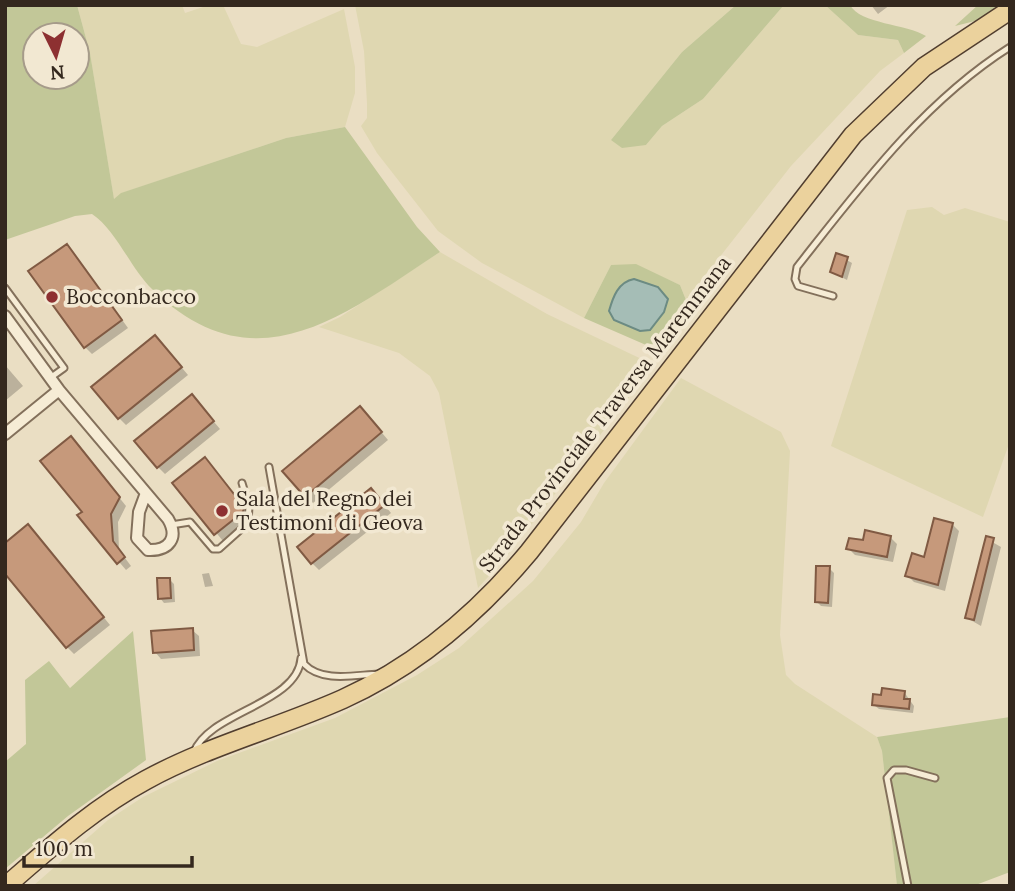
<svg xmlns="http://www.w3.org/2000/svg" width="1015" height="891" font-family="Lora,serif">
  <rect width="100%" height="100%" fill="#eadec3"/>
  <path fill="#dfd7b1" d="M77,5H182L185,13L209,5H223L241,44L257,47L344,9L355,67V93L345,127L286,138L122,193L114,200L90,53Z
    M355,5H736L682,52L611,140L646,145L662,126L703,99L784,5H825L858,35L898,40L904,53L880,71L791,166L686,300L680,285L636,265H611L584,318L482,263L438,231L377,153L361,126L367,118V103L364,51Z
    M932,207L944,215L965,208L1010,222V441L983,517L831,446L907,210Z
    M440,252L547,314L654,365L508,555L478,588L439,393L430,376L399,353L319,327L340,317Z
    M681,378L781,432L790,451L780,635L786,675L795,684L877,737L882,751L897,886H33L108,820L143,797L217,761L335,718L417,675L459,648L533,581L581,522L604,483Z"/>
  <path fill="#c2c798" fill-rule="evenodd" d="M5,5H77L90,53L114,199L121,193L286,138L345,127L417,227L440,252C345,314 255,390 152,289C131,269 116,230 92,214L75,216L5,240ZM77,35V77H35V35Z
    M736,5H784L703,99L662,126L646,145L622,148L611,140L682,52Z
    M825,5H850C860,24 907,24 926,36L904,53L898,40L858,35Z
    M978,5H1002L975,21L955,26Z
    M636,264L680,285L686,300L657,344L646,345L584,318L611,265Z
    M133,631L146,760L68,816L5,869V762L26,744L25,680L49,661L70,688Z
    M1010,717V872L973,886H897L882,751L877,737Z"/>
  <path fill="#a5bdb6" stroke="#6c8b83" stroke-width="2" d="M634,279L658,287L668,299L664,312L650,330L640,331L614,320L609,311C613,297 618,282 634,279Z"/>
  <path fill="#0003" d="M871,5H890L878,14Z
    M74,253L128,328L92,354L85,347Z
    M838,255L852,263L847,280L832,272Z
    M162,344L188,375L126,425L119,418Z
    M5,365L23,386L5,401Z
    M199,404L220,429L165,474L158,467Z
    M367,415L388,440L313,503L306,496Z
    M78,446L126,506L118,522L119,550L131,566L126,570L80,516L84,512Z
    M212,466L250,515L223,541L175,483Z
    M378,497L391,513L319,570L312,563Z
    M952,524L959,531L945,591L914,582L907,575L926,559Z
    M35,533L110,625L74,654L67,647Z
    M890,537L897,544L893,562L855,555L848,548Z
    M987,539L1001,547L981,626L967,618Z
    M829,568L834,573L832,607L821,606L817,602Z
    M209,573L213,586L205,587L202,574Z
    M169,579L174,584L175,602L164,603L160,598Z
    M192,630L199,636L200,656L161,659L155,652Z
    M904,692L914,706L913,713L879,709L874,705Z"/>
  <path fill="#c6997b" stroke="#805a43" stroke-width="2" d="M67,244L122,320L84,348L28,271Z
    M836,253L848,257L842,277L830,272Z
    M155,335L182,367L118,419L91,387Z
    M192,394L214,421L157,468L134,441Z
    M360,406L382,432L305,497L282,471Z
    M71,436L120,497L111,514L113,541L125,557L117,564L77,515L82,512L40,461Z
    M205,457L244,507L243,512L214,535L172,483Z
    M371,488L385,505L311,564L297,547Z
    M934,518L953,523L938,585L905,576L912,553L924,557Z
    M28,524L104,617L66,648L5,574V543Z
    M865,530L891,536L887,557L846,549L849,538L863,540Z
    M986,536L994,538L974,620L965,618Z
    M816,566H830L828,603L815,602Z
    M157,578H170L171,598L158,599Z
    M193,628L194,650L153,653L151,631Z
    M882,688L905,691L904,699H910L909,709L872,705L873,694L881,695Z"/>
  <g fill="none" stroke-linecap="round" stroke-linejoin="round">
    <g stroke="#83705b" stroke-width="9">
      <path id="service" d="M5,288L64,368L50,378
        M833,296L798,286L795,279L797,267C860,187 923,102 1010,47
        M269,467L304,664C322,683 355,675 378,674
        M171,525L190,522L213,549H219L248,523L249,506L242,483
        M194,752C209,712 298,704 301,658
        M908,886L887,778L894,770H906L935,778"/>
    </g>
    <g stroke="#83705b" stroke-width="14">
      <path id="minor" d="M5,316L59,390L168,519C179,538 169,551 148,550L137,538L139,512L146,493
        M5,434L59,390"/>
    </g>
    <g stroke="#513e2f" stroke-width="21">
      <path id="primary" d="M6,886C51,847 94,808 146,780C208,746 278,728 343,699C416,666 478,613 529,552L853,135L924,67L1010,10"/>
    </g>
    <use href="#service" stroke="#f6ecd5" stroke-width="5"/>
    <use href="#minor" stroke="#f6ecd5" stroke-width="10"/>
    <use href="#primary" stroke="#ebd29d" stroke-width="18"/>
  </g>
  <g fill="#8d3031" stroke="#f2e8d2" stroke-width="2.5">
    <circle cx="52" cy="297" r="7"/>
    <circle cx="222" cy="511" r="7"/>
  </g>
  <g text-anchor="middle" stroke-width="7" stroke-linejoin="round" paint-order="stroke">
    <g font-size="21" fill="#34281e" stroke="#f2e8d2" text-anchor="start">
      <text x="66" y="304">Bocconbacco</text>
      <text x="236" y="506">Sala del Regno dei<tspan x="236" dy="24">Testimoni di Geova</tspan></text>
    </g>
    <g font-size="21" fill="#34281e" stroke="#f2e8d2">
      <text transform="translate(605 414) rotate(-52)" y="7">Strada Provinciale Traversa Maremmana</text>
    </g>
  </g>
  <rect width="1015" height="891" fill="none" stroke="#34281e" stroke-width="14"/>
  <g transform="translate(56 56) rotate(175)"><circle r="33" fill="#f2e8d2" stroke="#a69b8a" stroke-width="2"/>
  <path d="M0-5L12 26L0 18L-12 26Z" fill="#8d3031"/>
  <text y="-10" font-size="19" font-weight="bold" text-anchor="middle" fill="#34281e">N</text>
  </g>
  <path d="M24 856v10h168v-10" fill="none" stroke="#34281e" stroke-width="3.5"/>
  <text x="35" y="856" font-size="21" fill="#34281e" stroke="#f2e8d2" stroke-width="5" paint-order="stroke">100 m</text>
</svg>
